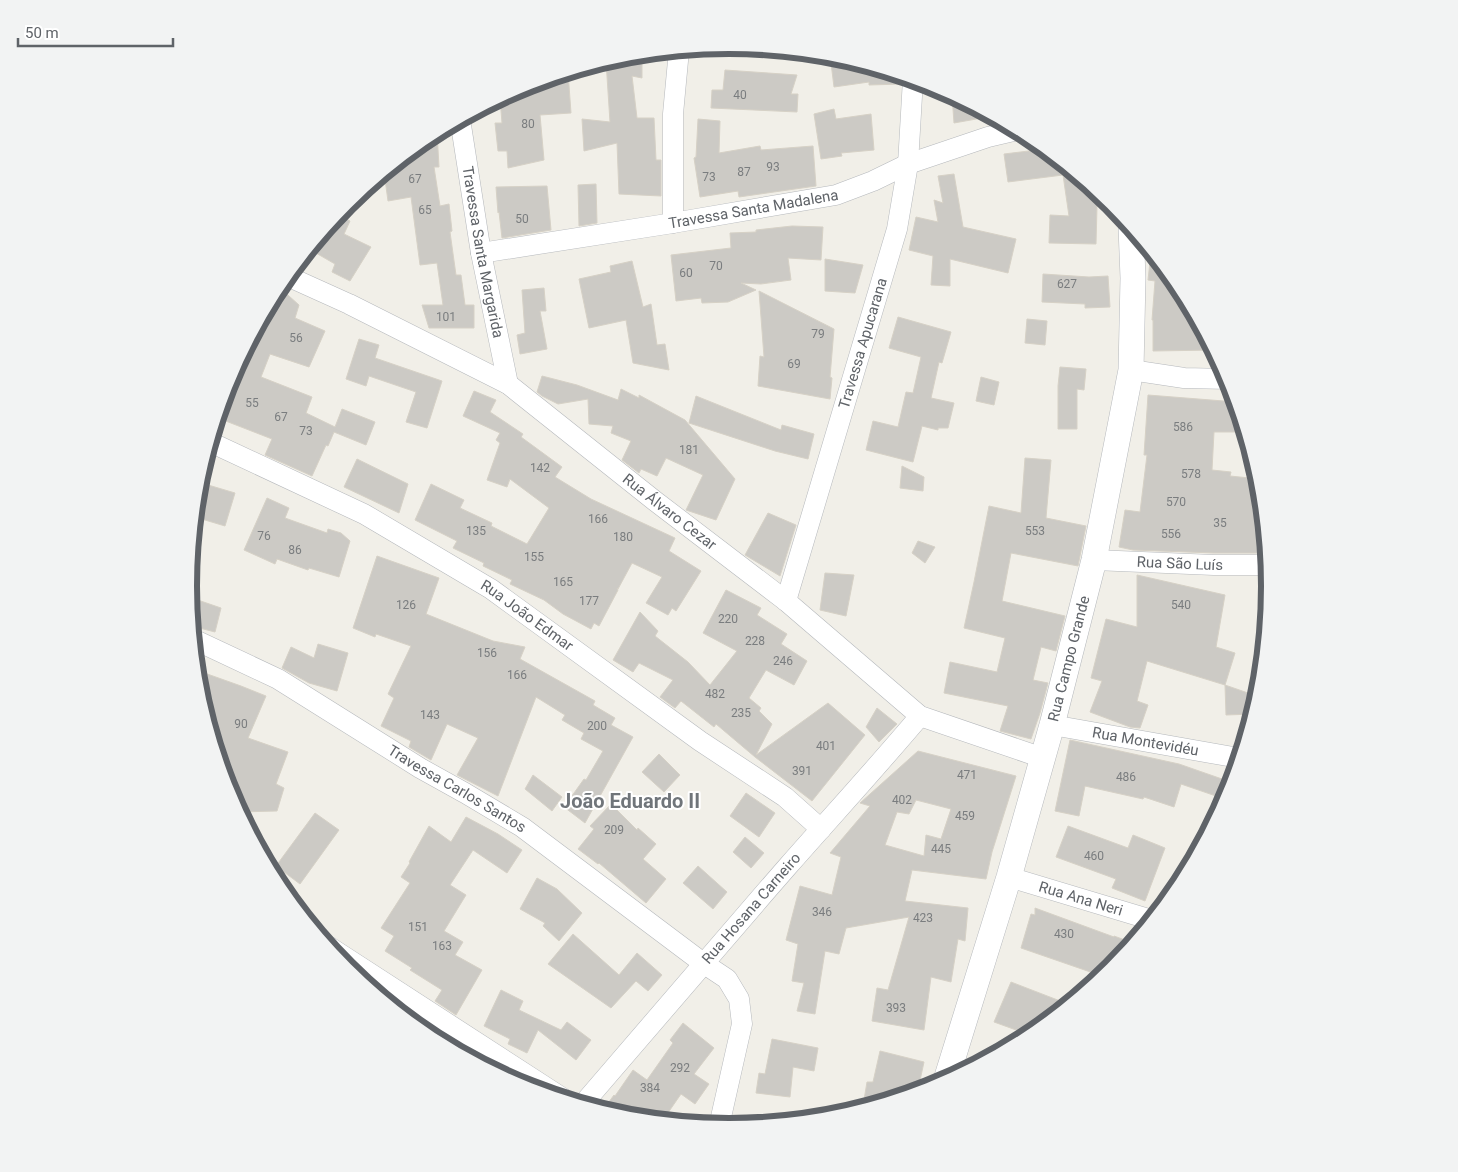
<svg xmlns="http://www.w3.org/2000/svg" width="1458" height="1172" font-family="Roboto,sans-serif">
  <rect width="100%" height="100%" fill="#f1efe8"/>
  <path fill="#cccac5" stroke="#d6d1c6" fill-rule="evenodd" d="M830,55L902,76L901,84L869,85V82L834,87Z
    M615,58H642V78L632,76L637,118H654L656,160H661V196L619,194L617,143L584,151L582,119L610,122L606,61Z
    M725,70L797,75L791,94H798L797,112L711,108L712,90H723Z
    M568,72L571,113L540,115L544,160L508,168L507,151H498L495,123H502L500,98L522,86Z
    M952,95L969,104L993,116L954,123Z
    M834,109L836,119L871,114L874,150L841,153L842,156L821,159L814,114Z
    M698,119L720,121L719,153L760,146L761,150L813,146L816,186L739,197L738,191L700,197L694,158L696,157Z
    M437,132L439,167H434L440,206L449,204L452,231L450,232L456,275H461L465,305H474V328H429L422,305H443L437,263L420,265L411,197L388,201L384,172L429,136Z
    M1045,149L1112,204L1097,206L1096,244L1049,243L1050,215L1069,216L1063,175L1008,182L1004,154Z
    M954,174L963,227L1016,239L1008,273L950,259V286L931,285L933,256L909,250L916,217L938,222L934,200L943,203L938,176Z
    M596,184L597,223L579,226L578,185Z
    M547,186L551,230L502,238L499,212L498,213L496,187Z
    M338,214L350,221L344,234L371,247L350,281L332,272L335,264L309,249Z
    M792,226L823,227L821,260L788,258L791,280L761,284L741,283L756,290L728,302L702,303L701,298L676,301L671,255L731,248L730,233L756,232V230Z
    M1151,252L1179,286L1213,350L1153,351V320H1152L1155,281L1148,280Z
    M825,259L863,265L855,293L825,291Z
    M632,261L643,307L651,304L657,345L665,344L669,370L633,363L626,320L589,328L579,279L611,272L610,266Z
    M1043,274L1089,277L1108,276L1110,307L1085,308V304L1042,302Z
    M279,287L299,305L295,318L325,331L309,367L270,354L261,377L312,397L306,413L335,427L342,409L375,422L366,445L334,432L328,446L326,445L312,476L265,455L272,439L218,418L229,379L240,359L248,361L256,329Z
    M544,288L546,311H540L547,349L520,354L517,335L525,333L522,290Z
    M759,291L834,329L830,377L832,378L830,399L758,386L760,356L764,357Z
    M898,317L951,332L942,363L939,362L931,398L954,403L948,428H938V430L922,426L913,462L866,450L873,421L898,427L906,392L913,393L921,357L889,348Z
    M1027,319L1047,321L1045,345L1025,343Z
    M359,339L379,345L375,358L442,381L427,428L406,422L416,392L369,376L366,386L346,379Z
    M1060,367L1086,369L1084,390L1077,389V429H1058V386Z
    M542,376L577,385L618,400L621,389L639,398V395L685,420L735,479L716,520L686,510L703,475L666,458L657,476L641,469L639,473L622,460L631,441L611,433L613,426L589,424L588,399L558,404L542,396L537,392Z
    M981,377L999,382L994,405L976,401Z
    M474,391L496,400L490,412L523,434L521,437L562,467L555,477L591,499L675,538L669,551L701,571L676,611L672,608L668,615L646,603L662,577L632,563L618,589L617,588L618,590L599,626L594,623L591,629L563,614L544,600L510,584L512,580L483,566L484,563L453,548L457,541L415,520L431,484L464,500L460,508L492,523L491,526L527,544L549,508L510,479L507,487L487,480L500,443L496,440L500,433L463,416Z
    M1148,395L1236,402L1245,432H1214L1212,470L1231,472L1230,476L1259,479L1267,553H1214L1133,550L1119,547L1125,510L1140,512L1147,455H1144Z
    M696,396L781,430L782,425L814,434L808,459L775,451L689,423Z
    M1025,458L1051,460L1046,518L1086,526L1078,566L1011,553L1002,601L1065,616L1056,651L1041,647L1033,680L1048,683L1040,713L1031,739L1000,731L1008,706L944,693L950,662L997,672L1005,638L964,628L974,582L989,506L1021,513Z
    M357,459L408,484L399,513L344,487Z
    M902,466L924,477L923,491L900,488Z
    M198,482L235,493L225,526L195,517Z
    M267,498L289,508L285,518L327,533L328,529L341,533L350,541L339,577L309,568L308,570L277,559L275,564L244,550Z
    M768,513L796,525L780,576L745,555Z
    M918,541L935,547L925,563L912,553Z
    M377,556L439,578L426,614L493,641L525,647L520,659L595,701L593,705L615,718L611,725L633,737L585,823L564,807L584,779L586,780L603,751L581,739L584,733L562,720L565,715L536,697L498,796L457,775L478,738L447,724L431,760L409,747L411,741L381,726L394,698L388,694L411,646L376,634L375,637L353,628Z
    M825,573L854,575L846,616L820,610Z
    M1137,575L1225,595L1216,647L1235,653L1225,685L1147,661L1137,701L1148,705L1140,728L1130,727L1090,712L1102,681L1091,678L1106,619L1137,627Z
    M726,590L761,608L757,615L787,634L781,644L807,661L794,685L766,670L749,698L761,708L759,711L772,724L756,755L828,703L865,735L812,801L755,757L716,724L714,727L681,701L675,708L660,697L673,680L639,663L633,672L613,660L640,612L658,631L655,636L688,662L710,685L737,651L703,633Z
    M189,597L221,608L215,632L192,626Z
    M318,644L348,653L337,691L309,683L282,668L291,647L314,658Z
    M196,670L241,686L266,696L248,738L288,752L276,784L284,788L277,811L239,812L229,793L198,691Z
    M1225,685L1248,693L1260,691L1253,714L1226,715Z
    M877,708L897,724L879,742L866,727Z
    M1070,740L1179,764L1222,779L1216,796L1181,784L1174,807L1144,797L1143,799L1085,786L1079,816L1055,811Z
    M918,751L1016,776L992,852L986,879L912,870L905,901L968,908L965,941L958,939L951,982L931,977L924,1030L872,1021L877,988L888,990L909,917L846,928L839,954L825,951L815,1014L797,1011L804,983L792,981L798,944L786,940L800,886L832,895L841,857L830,853L870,806L860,803ZM916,800L951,809L941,839L926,835L924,856L885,845L897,812L909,814Z
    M659,754L680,775L664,792L642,772Z
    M533,775L562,797L552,811L525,789Z
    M746,793L775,813L759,837L730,816Z
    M611,804L637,830L638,828L656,844L643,859L666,879L646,903L599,863L598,864L578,849L594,829L590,826Z
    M315,813L339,830L300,884L276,866Z
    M466,817L498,834L522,850L507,873L473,850L450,885L466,895L444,931L463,942L455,955L482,970L456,1015L435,1001L442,990L410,970L412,968L385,951L394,936L381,928L410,883L401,877L410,863L409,862L429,826L451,842Z
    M1068,826L1128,848L1133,835L1165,848L1145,901L1112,888L1116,879L1056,857Z
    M745,837L764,853L751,868L733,852Z
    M698,866L727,892L713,909L683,883Z
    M537,878L557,889L582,913L559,941L543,926L545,923L520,909Z
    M1035,908L1114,937V936L1133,943L1111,969L1102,976L1021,948L1031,914L1035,915Z
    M573,934L619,975L637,953L662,975L648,991L636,981L611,1008L548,964Z
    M1011,982L1068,1004L1030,1035L994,1022Z
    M501,990L523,1001L519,1010L561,1030L567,1022L591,1040L576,1060L538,1030L527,1053L508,1044L510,1039L484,1026Z
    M683,1023L714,1048L694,1074L709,1084L695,1104L681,1094L663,1120L623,1117L603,1110L614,1095L615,1096L633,1070L647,1080L673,1043L670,1040Z
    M772,1039L818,1048L814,1071L793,1067L790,1097L756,1093L759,1073L765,1074Z
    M880,1051L924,1062L919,1085L912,1084L911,1094L881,1102L864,1100L867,1082H873Z"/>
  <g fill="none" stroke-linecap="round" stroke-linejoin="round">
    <g stroke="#b5b8bc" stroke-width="21">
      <g id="minor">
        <path id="s1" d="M460,119L481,253L508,384"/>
        <path d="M673,223V114L679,50"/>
        <path id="s2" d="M481,253L673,223L836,195L873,181L908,164L988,137L1018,130"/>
        <path id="s3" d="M287,276L349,304L508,384L655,501L786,601L920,716L1043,758"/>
        <path d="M1131,370L1184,378L1229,379"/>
        <path id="s4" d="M210,442L364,514L491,589L700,741L785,797L821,829"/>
        <path id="s5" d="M1094,560L1214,565H1268"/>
        <path id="s6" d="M786,601L897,229L908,164L913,79"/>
        <path id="s7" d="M193,639L278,679L420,768L465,793L522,827L703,963L727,979L739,999L742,1024L719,1126"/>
        <path id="s8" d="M1052,725L1239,758"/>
        <path id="s9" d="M1009,877L1152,920"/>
        <path d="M328,946L564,1099"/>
        <path id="s10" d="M583,1104C651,1025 719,945 788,866C832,816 877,767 920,716"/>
      </g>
    </g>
    <g stroke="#b5b8bc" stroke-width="26">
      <g id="tertiary">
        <path id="s11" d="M946,1080L1009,877L1052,725L1094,560L1131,370L1133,278L1131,227"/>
      </g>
    </g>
    <use href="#minor" stroke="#fff" stroke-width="20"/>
    <use href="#tertiary" stroke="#fff" stroke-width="25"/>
  </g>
  <g text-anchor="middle" stroke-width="4" stroke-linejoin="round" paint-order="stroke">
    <g font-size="12" fill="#7a7d7f">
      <text x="740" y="99">40</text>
      <text x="528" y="128">80</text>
      <text x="773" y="171">93</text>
      <text x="744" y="176">87</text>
      <text x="709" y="181">73</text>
      <text x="415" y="183">67</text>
      <text x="425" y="214">65</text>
      <text x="522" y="223">50</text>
      <text x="716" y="270">70</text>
      <text x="686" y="277">60</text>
      <text x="1067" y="288">627</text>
      <text x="446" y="321">101</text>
      <text x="818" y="338">79</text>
      <text x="296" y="342">56</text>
      <text x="794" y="368">69</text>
      <text x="252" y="407">55</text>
      <text x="281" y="421">67</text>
      <text x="1183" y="431">586</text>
      <text x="306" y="435">73</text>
      <text x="689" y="454">181</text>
      <text x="540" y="472">142</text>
      <text x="1191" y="478">578</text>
      <text x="1176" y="506">570</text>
      <text x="598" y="523">166</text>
      <text x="1220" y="527">35</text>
      <text x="476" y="535">135</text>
      <text x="1035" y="535">553</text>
      <text x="1171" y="538">556</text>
      <text x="264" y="540">76</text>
      <text x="623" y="541">180</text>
      <text x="295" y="554">86</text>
      <text x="534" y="561">155</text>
      <text x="563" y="586">165</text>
      <text x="589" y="605">177</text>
      <text x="406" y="609">126</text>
      <text x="1181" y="609">540</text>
      <text x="728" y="623">220</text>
      <text x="755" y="645">228</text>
      <text x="487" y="657">156</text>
      <text x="783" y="665">246</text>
      <text x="517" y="679">166</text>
      <text x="715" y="698">482</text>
      <text x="741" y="717">235</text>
      <text x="430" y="719">143</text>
      <text x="241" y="728">90</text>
      <text x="597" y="730">200</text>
      <text x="826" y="750">401</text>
      <text x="802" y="775">391</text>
      <text x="967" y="779">471</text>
      <text x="1126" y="781">486</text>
      <text x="902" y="804">402</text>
      <text x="965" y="820">459</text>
      <text x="614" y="834">209</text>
      <text x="941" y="853">445</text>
      <text x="1094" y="860">460</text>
      <text x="822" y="916">346</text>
      <text x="923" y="922">423</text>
      <text x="418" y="931">151</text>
      <text x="1064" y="938">430</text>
      <text x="442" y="950">163</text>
      <text x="896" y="1012">393</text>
      <text x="680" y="1072">292</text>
      <text x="650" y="1092">384</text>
    </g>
    <g font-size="15" fill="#5f6368" stroke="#fff">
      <text dy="5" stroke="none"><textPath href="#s2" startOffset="276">Travessa Santa Madalena</textPath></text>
      <text dy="5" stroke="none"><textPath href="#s1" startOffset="135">Travessa Santa Margarida</textPath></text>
      <text dy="5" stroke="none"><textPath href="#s6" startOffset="269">Travessa Apucarana</textPath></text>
      <text dy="5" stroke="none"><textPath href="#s3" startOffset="452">Rua Álvaro Cezar</textPath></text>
      <text dy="5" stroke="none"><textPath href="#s5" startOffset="86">Rua São Luís</textPath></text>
      <text dy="5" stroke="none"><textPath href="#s4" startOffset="362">Rua João Edmar</textPath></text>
      <text dy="5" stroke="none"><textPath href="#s11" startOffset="439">Rua Campo Grande</textPath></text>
      <text dy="5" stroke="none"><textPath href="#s8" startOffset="95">Rua Montevidéu</textPath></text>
      <text dy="5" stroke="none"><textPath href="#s7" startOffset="304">Travessa Carlos Santos</textPath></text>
      <text dy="5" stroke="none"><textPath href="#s9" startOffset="75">Rua Ana Neri</textPath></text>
      <text dy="5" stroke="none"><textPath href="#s10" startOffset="258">Rua Hosana Carneiro</textPath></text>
    </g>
    <g font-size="20" font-weight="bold" fill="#70757a" stroke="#fff">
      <text x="630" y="808">João Eduardo II</text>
    </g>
  </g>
  <path d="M0 0H1458V1172H0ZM197 586a532 532 0 1 1 1064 0a532 532 0 1 1-1064 0Z" fill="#f2f3f3" fill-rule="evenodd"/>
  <path fill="none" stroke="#5f6368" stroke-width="6" d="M197 586a532 532 0 1 1 1064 0a532 532 0 1 1-1064 0Z"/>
  <path d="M18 38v8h155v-8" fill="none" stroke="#5f6368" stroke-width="2.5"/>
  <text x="25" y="38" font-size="15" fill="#5f6368" stroke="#ffffff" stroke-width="4" paint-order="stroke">50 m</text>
</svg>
